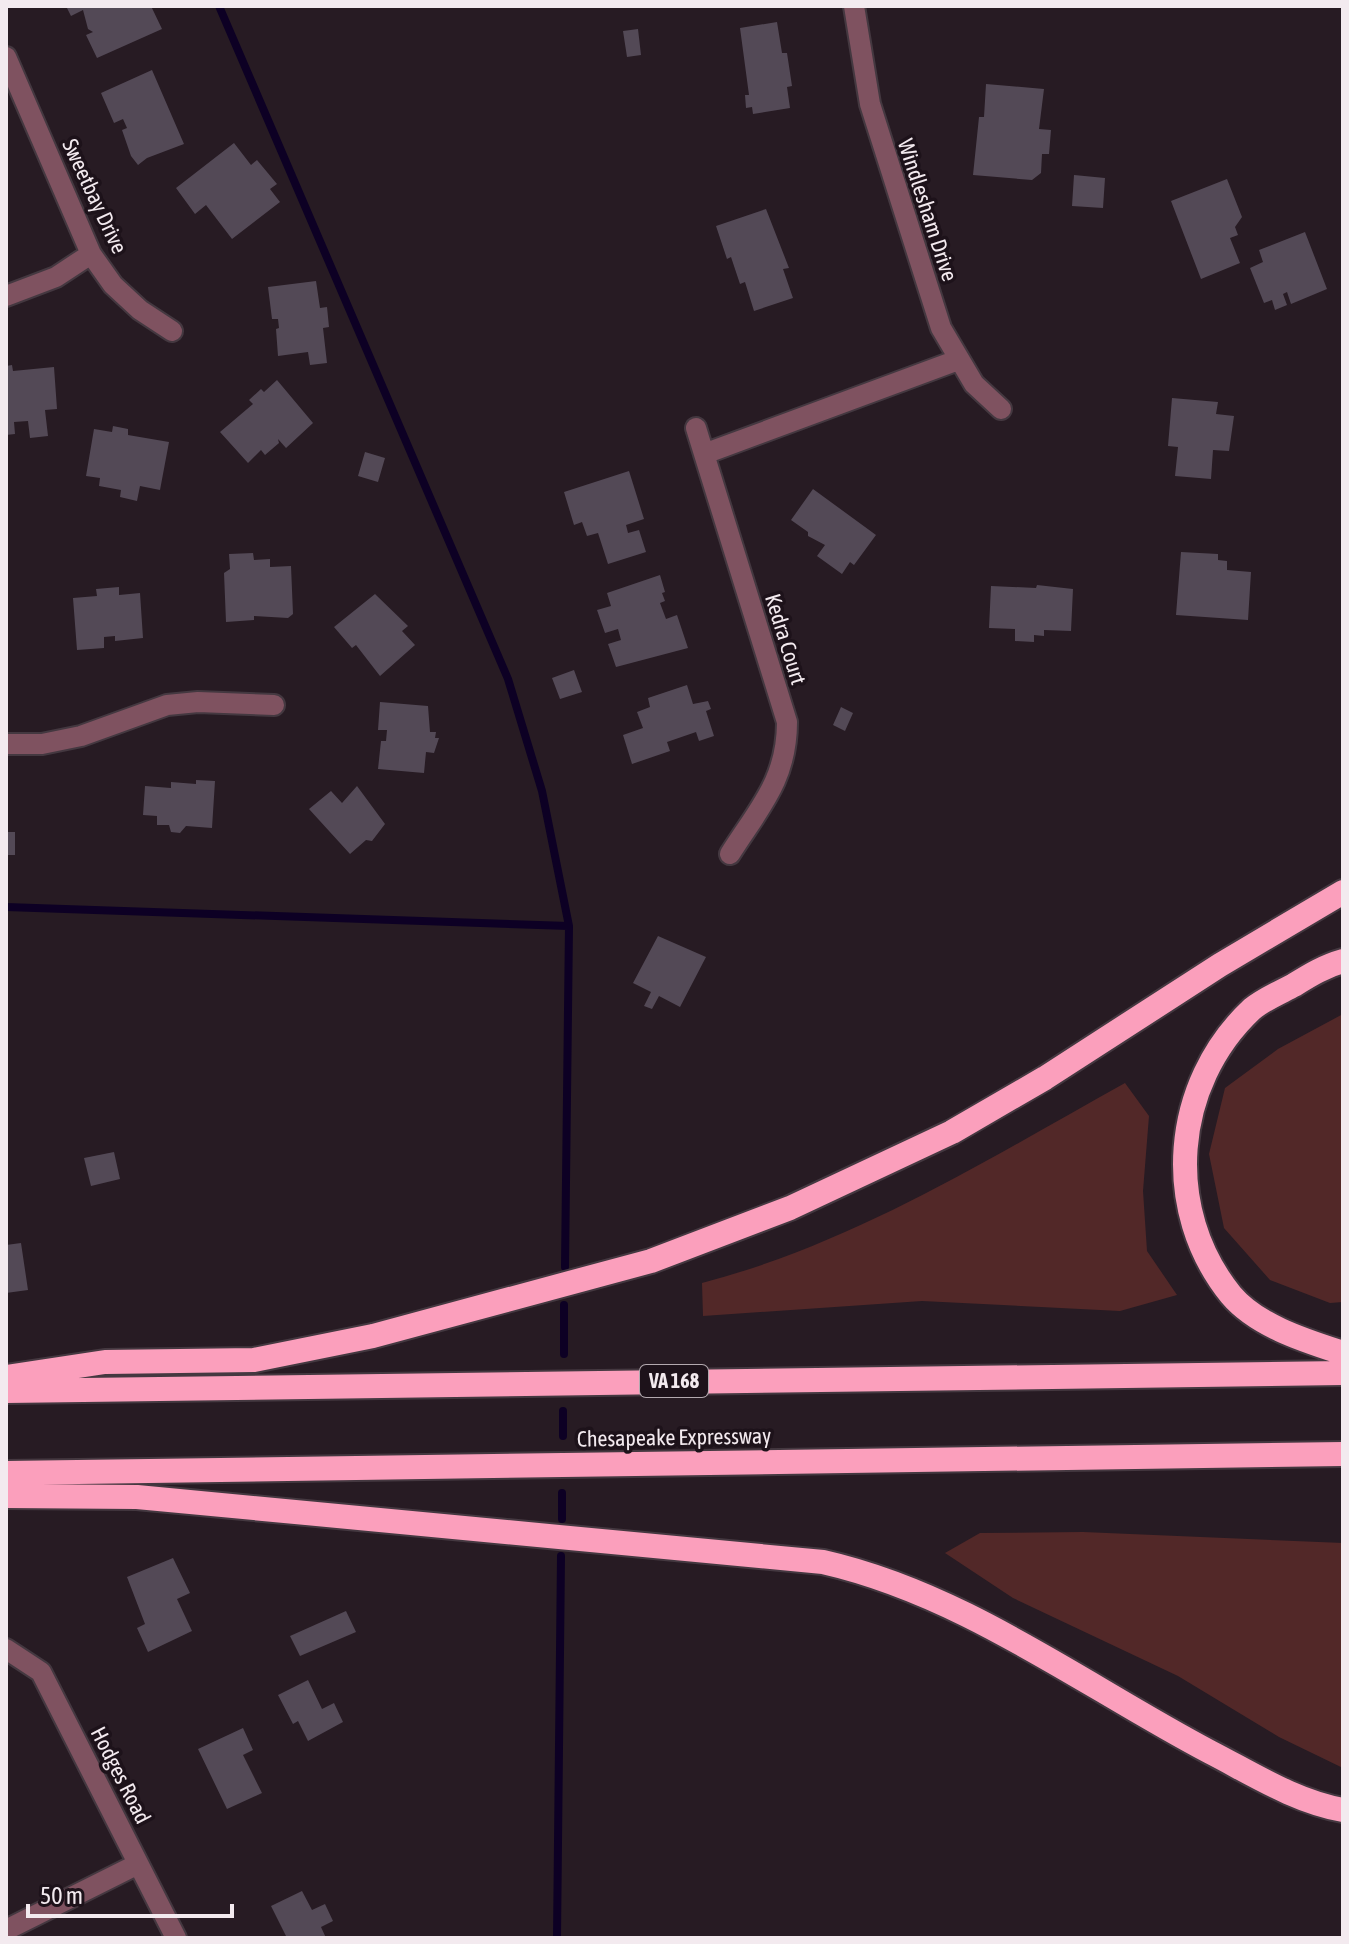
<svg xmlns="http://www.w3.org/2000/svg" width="1349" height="1944" font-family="'Asap Condensed',sans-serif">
  <rect width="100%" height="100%" fill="#271b23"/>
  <path fill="#522828" d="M1343,1014V1302L1330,1303L1270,1280L1224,1228L1209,1154L1225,1088L1278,1049Z
    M1125,1083L1149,1116L1143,1191L1147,1251L1177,1295L1120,1311L922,1301L703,1316L702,1283C855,1243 988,1159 1125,1083Z
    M1083,1532L1343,1543V1768L1279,1737L1178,1676L1013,1598L945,1553L980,1533Z"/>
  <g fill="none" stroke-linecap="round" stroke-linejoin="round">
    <path stroke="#0d0024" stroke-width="8" d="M219,6L508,679L542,791L569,926L565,1267
      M6,907L569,926
      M564,1354V1305
      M563,1436V1411
      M562,1519V1493
      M557,1938L561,1556"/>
  </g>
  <path fill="#534956" d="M66,6H151L162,29L97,58L86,35L93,32L88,29L83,10L71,16Z
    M777,22L782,53H787L792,86L787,87L790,108L753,114L752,107L746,108L745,95H749L740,28Z
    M638,29L641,55L627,57L623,31Z
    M152,70L184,144L147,158L138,165L131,156L122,130L127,128L123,119L114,123L101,93Z
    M986,84L1044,89L1039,129L1051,130L1049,154H1042L1041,173L1032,180L973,175L979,117H984Z
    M234,143L251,165L257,160L277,184L270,189L280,202L232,239L206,205L195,214L176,188Z
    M1074,175L1105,178L1103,208L1072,206Z
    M1227,179L1242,217L1235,227L1238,235L1230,238L1240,263L1201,279L1171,201Z
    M766,209L789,268L783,269L793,298L754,311L745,282L740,284L731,257L727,259L716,226Z
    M1305,232L1327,289L1291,304L1287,292L1283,294L1287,305L1275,310L1272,300L1264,303L1250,268L1263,262L1259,250Z
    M316,281L320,308L327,307L329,327L323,328L327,363L310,365L308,352L278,356L276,329L279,328L278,319H272L268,287Z
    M12,365L13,371L54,367L57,409L45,410L48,436L30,438L28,421L14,422L15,434L6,435V366Z
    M277,380L313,423L286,448L278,439L279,443L265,455L261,450L248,463L220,432L253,404L249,400L261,389L264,392Z
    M1172,398L1218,402L1216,414L1234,416L1229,451L1213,450L1211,479L1175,476L1178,447L1168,446Z
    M113,426L128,429V435L169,442L160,490L140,486L137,501L120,497L121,490L99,486L100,478L86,476L94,429L112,432Z
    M365,452L385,458L378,482L358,476Z
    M629,471L644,519L626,525L628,533L639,530L646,552L608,564L598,533L587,536L582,522L574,525L564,492Z
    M813,489L876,535L854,565L850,562L842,574L817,556L825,545L808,536V532L791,520Z
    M1181,552L1218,554V560L1227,561V570L1251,572L1248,620L1176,615Z
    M253,553L254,560L270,559V567L291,566L293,614L288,618L254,616V620L226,622L224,573L230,569L229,554Z
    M660,575L665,592L662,593L665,601L660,603L666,619L677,615L688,648L616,667L608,644L621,640L618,629L605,633L597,610L611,606L607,593Z
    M1037,585L1073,589L1071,631L1044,630V636L1034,635V642L1015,641V629L989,628L991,586L1036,588Z
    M119,587V595L140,593L143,638L115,641V636L104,637V648L77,650L73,598L97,596L96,589Z
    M375,594L408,626L402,631L415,645L380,676L356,645L352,648L334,627Z
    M574,670L582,692L560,699L552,678Z
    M687,685L693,704L708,701L711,709L706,711L714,736L699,741L696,732L667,742L670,751L632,764L623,735L643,728L637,712L650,707L648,698Z
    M380,702L428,706L430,732H436L435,738H439L434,753L426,752L424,773L378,769L381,741H386L387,730H378Z
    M841,707L853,713L845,731L833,725Z
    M196,780L215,781L212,828L186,826L180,833L171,832L169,825H157V816L143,815L145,786L171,788V782L196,784Z
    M357,786L385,824L372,841L366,840L350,854L309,809L331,791L342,803Z
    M6,832H15V855H6Z
    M658,936L706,957L680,1007L659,996L652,1009L644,1006L651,992L633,983Z
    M114,1152L120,1179L91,1186L84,1158Z
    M21,1243L28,1290L6,1293V1245Z
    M173,1558L190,1593L177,1599L192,1631L148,1652L137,1628L145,1624L127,1577Z
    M346,1611L356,1632L300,1656L290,1636Z
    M308,1680L322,1709L334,1703L343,1722L308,1741L298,1721L293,1724L278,1695Z
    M243,1728L253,1750L243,1755L262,1793L227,1809L198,1749Z
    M302,1891L312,1910L325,1904L333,1921L321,1927L326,1938H287L271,1906Z"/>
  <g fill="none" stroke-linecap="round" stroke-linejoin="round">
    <g stroke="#443840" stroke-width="24">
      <path id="street" d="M854,6L870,104L941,328L974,384L1001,409
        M6,57L91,254L113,285L140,310L172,331
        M6,296L56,277L91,254
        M696,428L787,722C787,780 759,808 730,854
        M704,454L958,360
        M6,744H42L81,736L167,705L198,702L274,705
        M6,1649L41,1672L176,1938
        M6,1930L138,1864"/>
    </g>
    <g stroke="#443840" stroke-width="28">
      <path id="highway" d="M1343,961C1325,966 1310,975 1294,985C1281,992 1264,999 1252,1009C1172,1084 1162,1210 1231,1295C1257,1326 1306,1341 1343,1353
        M6,1377L105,1362L254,1360L373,1336L651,1261L790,1208L952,1132L1045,1078L1220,965L1343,892
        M6,1391L1343,1373
        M6,1473L1343,1454
        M6,1496L137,1497L823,1562C964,1594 1083,1685 1210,1752C1253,1774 1294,1801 1343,1810"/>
    </g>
    <use href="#street" stroke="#7f5260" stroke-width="20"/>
    <use href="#highway" stroke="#fb9fbc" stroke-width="24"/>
  </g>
  <g text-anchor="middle" stroke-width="7" stroke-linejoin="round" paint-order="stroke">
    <rect fill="#1d121a" stroke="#b3a9af" stroke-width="2" x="640" y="1365" width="68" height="32" rx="6"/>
    <g font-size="20" font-weight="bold" fill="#f3eaef">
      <text x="674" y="1388">VA 168</text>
    </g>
    <g font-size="22" fill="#f3eaef" stroke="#1d121a">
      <text transform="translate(95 196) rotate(65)" y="8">Sweetbay Drive</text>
      <text transform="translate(928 210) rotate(72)" y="8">Windlesham Drive</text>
      <text transform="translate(786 639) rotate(73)" y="8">Kedra Court</text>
      <text transform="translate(674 1437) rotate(-1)" y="8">Chesapeake Expressway</text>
      <text transform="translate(121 1775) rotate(63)" y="8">Hodges Road</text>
    </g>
  </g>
  <rect width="1349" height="1944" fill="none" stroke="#f3eaef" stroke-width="16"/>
  <path d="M28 1904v12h204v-12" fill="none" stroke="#f3eaef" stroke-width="4"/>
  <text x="40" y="1904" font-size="24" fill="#f3eaef" stroke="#1d121a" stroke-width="6" paint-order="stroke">50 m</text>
</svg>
